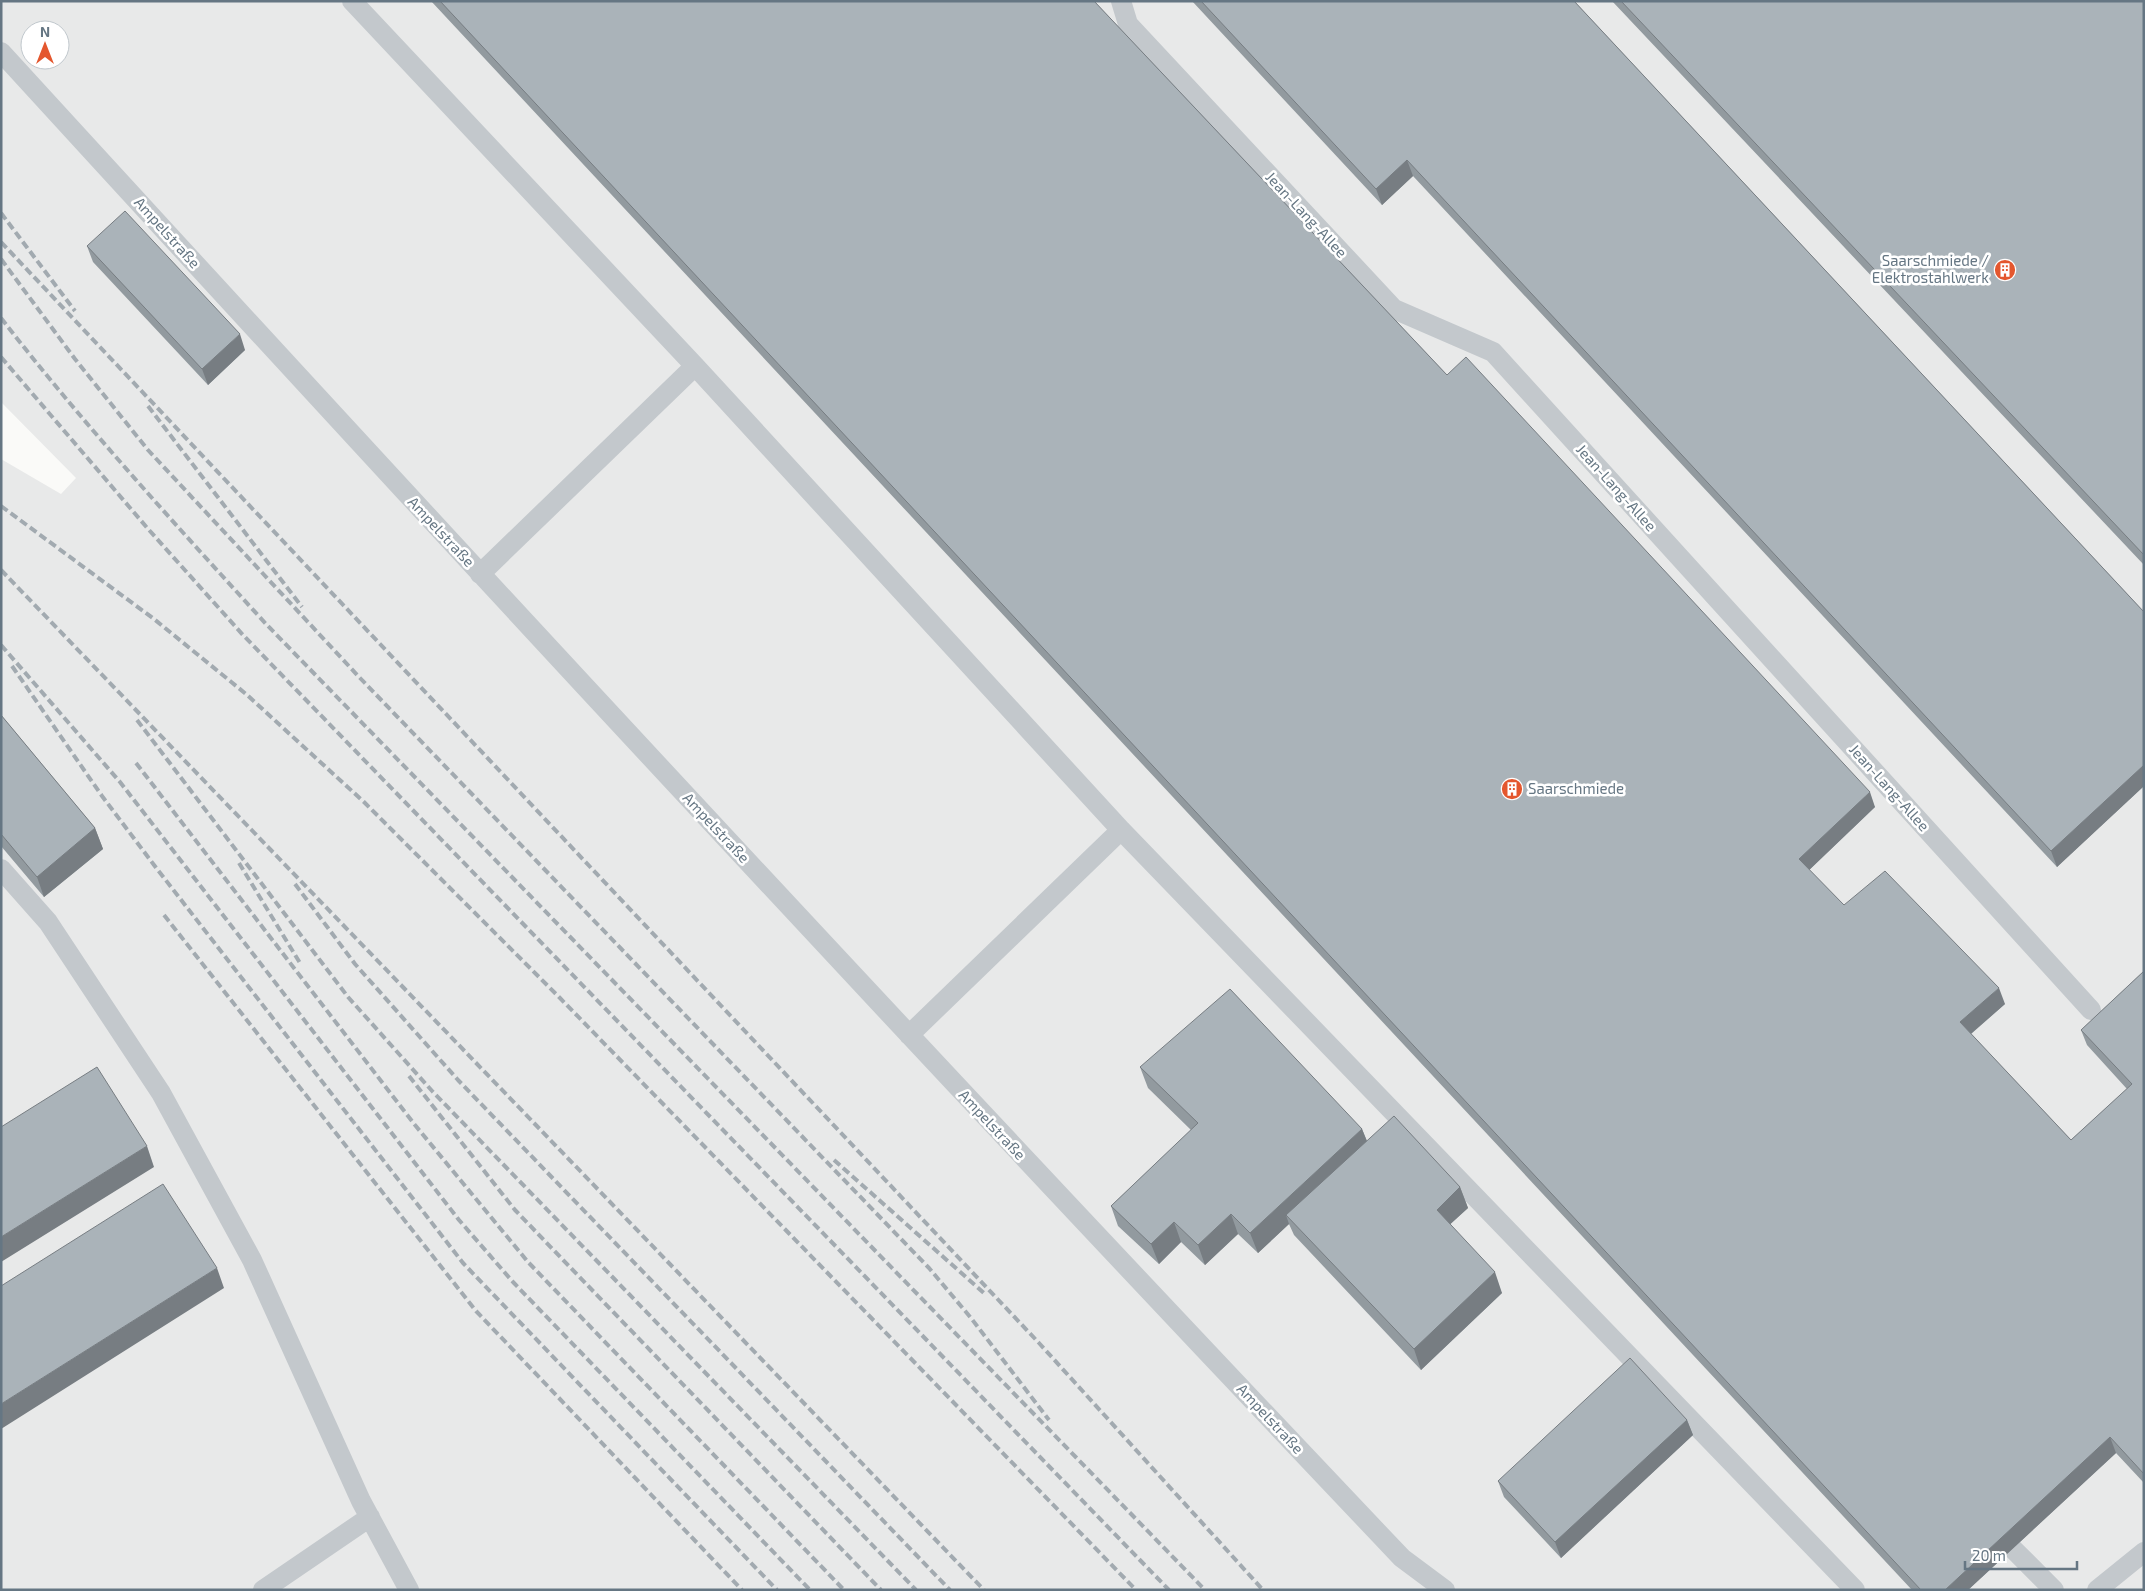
<svg xmlns="http://www.w3.org/2000/svg" width="2145" height="1591" font-family="'Exo 2',sans-serif">
  <rect width="100%" height="100%" fill="#fafaf8"/>
  <path fill="#e8e9e9" fill-rule="evenodd" d="M1,1H2144V1590H1V459L61,494L76,478L1,402ZM30,30H60V60H30Z"/>
  <g fill="none" stroke-linecap="round" stroke-linejoin="round">
    <path stroke="#c3c8cc" stroke-width="20" d="M352,1L695,366L1121,830L1855,1590
      M1121,1L1128,24L1394,309L1493,352L2091,1010
      M1,52C464,558 930,1061 1402,1558L1445,1590
      M480,574L695,366
      M1,869L48,922L161,1093L252,1260L361,1501L409,1590
      M909,1035L1121,830
      M2012,1548L2054,1590
      M263,1590L370,1517
      M2097,1590L2144,1552"/>
    <path stroke="#a2aab0" stroke-width="4" stroke-dasharray="8 4" stroke-linecap="butt" d="M1,213L75,311
      M1,242L1039,1343L1263,1590
      M1,259L75,359L148,450L360,678L929,1268L971,1318L1049,1420
      M1,318C84,425 175,524 266,624L1205,1590
      M1,357L149,530L243,635L1169,1590
      M148,406L302,607
      M1,506L154,619L246,694L364,802L559,997L1136,1590
      M1,570L984,1590
      M1,645L120,782L459,1220L513,1282L810,1590
      M12,666L102,796L154,865L463,1263L777,1590
      M137,720L348,997L433,1092L916,1590
      M136,763L415,1125L528,1262L844,1590
      M239,863L300,963
      M295,884L355,964L458,1080L950,1590
      M164,915L476,1311L742,1590
      M409,1076L515,1210L881,1590
      M834,1160L985,1294"/>
  </g>
  <path fill="#929a9f" d="M431,1H1094L1447,375L1875,807L1809,870L1844,905L2005,1004L1971,1034L2071,1140L2127,1089L2087,1045L2081,1030L2144,971V1483L2116,1453L1968,1590H1912Z
    M1192,1H1574L2144,612V786L2057,867L1413,176L1382,205Z
    M1612,1H2144V565Z
    M87,246L245,350L208,385L93,262Z
    M1,715L95,828L103,849L44,897L1,846Z
    M1140,1067L1362,1129L1367,1141L1460,1187L1468,1208L1450,1224L1502,1293L1421,1370L1294,1235L1289,1224L1258,1253L1238,1234L1205,1265L1181,1242L1159,1264L1118,1226L1111,1206L1191,1130L1148,1088Z
    M1687,1420L1693,1435L1561,1558L1504,1497L1498,1481Z"/>
  <path fill="#777d82" d="M1407,160L1413,176L1382,205L1376,189Z
    M240,334L245,350L208,385L202,369Z
    M2144,765V786L2057,867L2051,851Z
    M1870,792L1875,807L1804,875L1799,859Z
    M95,828L103,849L44,897L37,877Z
    M1999,988L2005,1004L1966,1038L1960,1022Z
    M1362,1129L1370,1149L1286,1215L1289,1224L1258,1253L1250,1233Z
    M147,1146L154,1167L1,1262V1237Z
    M1460,1187L1468,1208L1444,1230L1437,1210Z
    M1231,1214L1238,1234L1205,1265L1198,1245Z
    M1174,1222L1181,1242L1159,1264L1151,1244Z
    M217,1268L224,1288L1,1429V1404Z
    M1495,1272L1502,1293L1421,1370L1414,1349Z
    M1687,1420L1693,1435L1561,1558L1555,1542Z
    M2110,1437L2116,1453L1968,1590H1945Z"/>
  <path fill="#aab3b9" stroke="#777d82" d="M440,1H1094L1447,375L1466,357L1870,792L1799,859L1844,905L1885,871L1999,988L1960,1022L2071,1140L2132,1084L2081,1030L2144,971V1474L2110,1437L1945,1590H1921Z
    M1201,1H1574L2144,612V765L2051,851L1407,160L1376,189Z
    M1621,1H2144V555Z
    M125,211L240,334L202,369L87,246Z
    M1,715L95,828L37,877L1,834Z
    M1230,989L1362,1129L1250,1233L1231,1214L1198,1245L1174,1222L1151,1244L1111,1206L1198,1123L1140,1067Z
    M97,1067L147,1146L1,1237V1127Z
    M1394,1116L1460,1187L1437,1210L1495,1272L1414,1349L1286,1215Z
    M163,1184L217,1268L1,1404V1286Z
    M1630,1358L1687,1420L1555,1542L1498,1481Z"/>
  <defs>
    <g id="building-disc" transform="scale(1.125)"><circle r="9.5" fill="#e4572e" stroke="#fff"/><path d="M-4-6H4V6H1V3H-1V6H-4ZM-2.5-4.3h1.7v1.8h-1.7ZM.8-4.3h1.7v1.8H.8ZM-2.5-1h1.7V.8h-1.7ZM.8-1h1.7V.8H.8Z" fill="#fff"/></g>
  </defs>
  <g fill-rule="evenodd">
    <use href="#building-disc" x="2005" y="270"/>
    <use href="#building-disc" x="1512" y="789"/>
  </g>
  <g text-anchor="middle" stroke-width="5" stroke-linejoin="round" paint-order="stroke">
    <g font-size="15" fill="#657683" stroke="#fff">
      <text transform="translate(1306 215) rotate(47)" y="5">Jean-Lang-Allee</text>
      <text transform="translate(167 233) rotate(48)" y="5">Ampelstraße</text>
      <text transform="translate(1616 488) rotate(48)" y="5">Jean-Lang-Allee</text>
      <text transform="translate(441 532) rotate(47)" y="5">Ampelstraße</text>
      <text transform="translate(1889 788) rotate(48)" y="5">Jean-Lang-Allee</text>
      <text transform="translate(716 828) rotate(47)" y="5">Ampelstraße</text>
      <text transform="translate(992 1125) rotate(47)" y="5">Ampelstraße</text>
      <text transform="translate(1270 1419) rotate(47)" y="5">Ampelstraße</text>
    </g>
    <g font-size="15" fill="#657683" stroke="#fff" text-anchor="end">
      <text x="1989" y="266">Saarschmiede /<tspan x="1989" dy="17">Elektrostahlwerk</tspan></text>
      <text x="1528" y="794" text-anchor="start">Saarschmiede</text>
    </g>
  </g>
  <rect width="2145" height="1591" fill="none" stroke="#657683" stroke-width="5"/>
  <g transform="translate(45 45)"><circle r="24" fill="#ffffff" stroke="#c1c8cd"/>
  <path d="M0-4L9 19L0 12L-9 19Z" fill="#e4572e"/>
  <text y="-8" font-size="14" font-weight="bold" text-anchor="middle" fill="#657683">N</text>
  </g>
  <path d="M1965 1561v8h112v-8" fill="none" stroke="#657683" stroke-width="2.5"/>
  <text x="1972" y="1561" font-size="15" fill="#657683" stroke="#ffffff" stroke-width="4" paint-order="stroke">20 m</text>
</svg>
